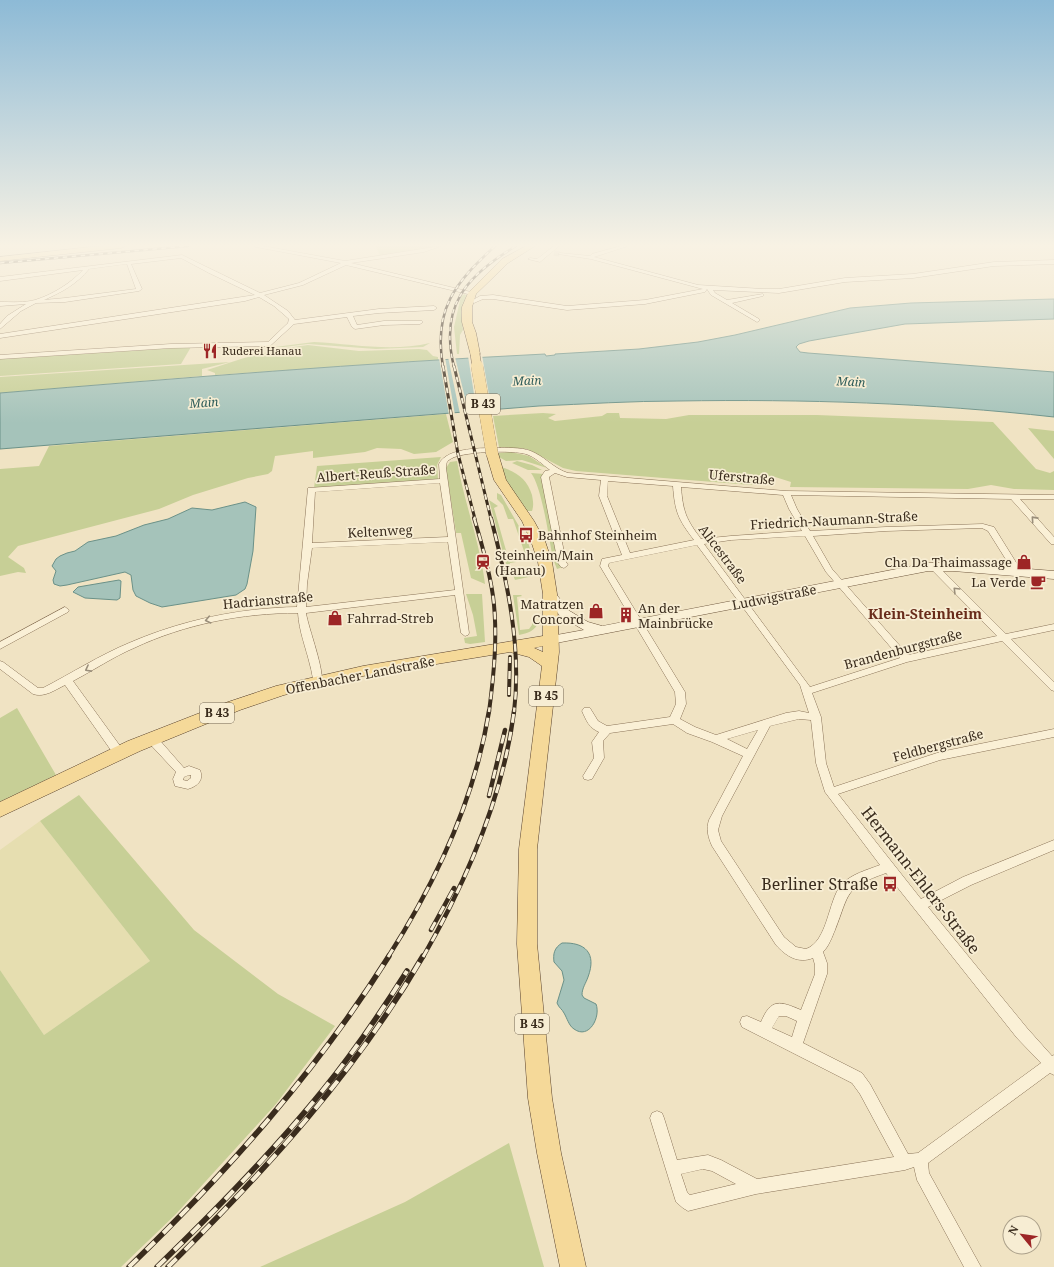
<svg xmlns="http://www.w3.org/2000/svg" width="1054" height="1267" font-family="'Noto Serif',serif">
  <rect width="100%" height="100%" fill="#f0e3c3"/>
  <path fill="#e6deb0" d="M40,821L150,961L44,1035L0,970V850Z"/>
  <path fill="#c7cf96" d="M375,246H433L426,249L380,255Z
    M465,294L467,297L461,312L463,330L460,335L459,354H457L454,327L461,296Z
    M314,342C352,344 392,352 430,343L423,347L376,349L308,344L284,347H275Z
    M308,345L359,351L419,349L427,350L433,356L438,357V360L215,375V373L207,370L244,358L286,348Z
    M191,347L181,364L0,376V359Z
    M230,362L202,369V376L0,393V377Z
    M543,413L556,414L548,418L555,421L602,416L607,413H619L620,418L666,419L689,415H817L993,422L1036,469L1050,473L1054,471V490L1014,489L991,485L968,489L790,487L791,482L772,476L751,485L576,471L563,468L527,449L499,447L493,416Z
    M446,414L453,442L436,452L414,454L401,449L377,448L365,452L313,458V451L275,456L272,471L268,474L248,478L193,495L159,509L18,546L8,557L24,568L26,573L18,572L0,576V469L39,466L49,446Z
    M1028,428L1054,431V459Z
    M511,452L529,456L547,468L522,460L506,461L499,457V453Z
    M441,457L437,465L438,479L314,488L317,466Z
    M457,461C464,502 480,542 485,584L471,578L461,533H456L446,468L450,462Z
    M517,461L532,465L542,470H528L512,463Z
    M501,467C517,472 527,479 532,495C533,501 534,505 532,511H525L505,479Z
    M531,473L544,474L563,567L557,569L553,559C549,539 542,487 531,473Z
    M497,493L501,495L528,542L534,562L519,555L525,554L513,519H508L503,505L497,499Z
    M489,500L498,506L494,508L509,561H515L516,562L510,563L509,567H507Z
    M523,567L533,576L515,580L513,575L514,570Z
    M466,594H482L485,642L470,644L465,643L464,638L477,636L473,615Z
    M513,595H521L522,596L517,597L520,630L529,629L532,625V622H538C536,631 527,633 519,635Z
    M17,708L56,775L0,802V718Z
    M79,795L194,930L278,994L335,1026L276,1104L175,1215L121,1267H0V970L44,1035L150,961L40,821Z
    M509,1143L544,1267H260L405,1202Z"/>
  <path fill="#a5c3ba" stroke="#6b9188" d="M1054,299V319L905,324L809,341L799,344L796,347L800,352L808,353L1054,372V417C929,403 804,399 678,401C632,401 585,404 539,406L0,449V393C181,378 363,363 545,354L546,356L555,355V354L639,349L698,342L735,335L850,308L911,303Z
    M245,502L256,507L253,551L247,584L245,589L236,595L162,607L150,603L136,596L133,590L131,575L125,572L67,585L60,586L54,584L53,580L56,571L52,566L56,559L60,556L67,553L75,551L88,542L116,536L144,525L168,519L192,508L212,510Z
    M119,580L121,581L120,598L117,600L85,598L73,592L78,587Z
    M562,943C585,942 597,953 588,977C586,983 582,988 582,995L584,998L596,1004C601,1017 589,1040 574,1029C569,1026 567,1018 564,1013C562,1009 559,1008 557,1003L564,980L562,971L554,962C553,954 554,948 562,943Z"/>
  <path fill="#f0e3c3" d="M482,355L492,412L477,413L468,356Z
    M445,357L455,415H449L439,358Z
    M448,357H455L469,414H460Z"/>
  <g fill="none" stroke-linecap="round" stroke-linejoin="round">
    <path stroke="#ccbea2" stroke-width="5.5" stroke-dasharray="5.5 2.5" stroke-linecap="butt" d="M554,253L560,254"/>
    <g stroke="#8b7459" stroke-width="1">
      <path id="street" d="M254,246H263L345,261L441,246L424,252L351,263L475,293L472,295L346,265L303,285L264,295L288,311L295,320L379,309L434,306L437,308L434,310L379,313L353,316L357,325L384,321H422L423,322L420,324L384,325L355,329L352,327L347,317L294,324L270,346L171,348L0,359V355L171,344L268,342L288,323L289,319L274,306L259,297L245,301L0,338V334L255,295L209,273L181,258L131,264L142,289L139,291L65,302L36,303L21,311L0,329V324L7,316L26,304L0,306V302C11,302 25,303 35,300C52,295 71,283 83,270L0,281V277L182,255L260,293L299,283L341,263L256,247ZM127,264L136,289L65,298L44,300C62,292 77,284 89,269Z
        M554,246H559L540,262L528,259L530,258L537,259Z
        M621,246H628L594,257L698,285L763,289H779L845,278L913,274L994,262L1054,260V264L994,266L913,278L845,282L779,293L713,290L715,293L727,300L763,294V296L732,303L759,319V321L757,322L711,295L707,289L705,292L645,304L567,310L493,299H483L474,303L471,301L480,296L493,295L567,306L645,300L703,289L591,259L558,254L560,253L590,256L592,254Z
        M500,448C512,448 524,447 535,453C547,459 555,469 568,473L786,491L1054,495V499H1020L1054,537V544H1051L1011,499L791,495L797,509L810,531L886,527L983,524L994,527L1022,572L1021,574H1015L988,531L982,528L886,531L813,536L832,569L908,655L997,636L930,568L929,566L933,563L936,564L1006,634L1054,624V630L1011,639L1054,682V691L1051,690L1002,641L907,662L812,693L821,717L826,763L834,787L940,752L1054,729V737L940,760L838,794L921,899L963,877L1054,840V850L971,885L928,907L1027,1028L1052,1056L1054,1055V1075L1050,1073L928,1163L929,1173L981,1267H964L917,1180L914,1167L905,1170L756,1194L688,1211L683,1208L676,1202L650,1118L652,1113L657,1111L662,1113L664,1118L677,1160L708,1155L721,1160L757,1179L894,1157L860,1094L852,1083L742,1027L740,1022L742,1017L747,1016L761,1022C771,998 780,1001 801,1010L815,974V965L813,958C798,964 786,956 776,945L712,846C708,837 706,829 709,820L743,756L712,742L687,733L673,724L610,733L603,741L604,758L592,779L588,780L584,779L583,776L594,758L592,742L599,732C589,728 586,720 582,711L584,708H590L598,721L607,726L670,717L676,704L675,692L600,566L602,559L622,555L599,496L601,480L567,477L555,473L549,477L566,562L568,565L564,568L561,567L558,563L541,477L545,471L550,470C542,464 535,457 526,454C514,450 459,451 449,460C446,462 446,465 446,468L469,633L468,635L465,636L461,633L455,595L306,613C308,627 326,674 321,683H315C312,678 312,671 310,665C306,648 299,631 298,613C242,613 185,624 134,648C113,657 94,670 73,681L123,750L124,753L123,756L119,757L115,756L65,685C55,690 44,698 33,694L0,669V661L3,662L38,688H43C72,673 100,655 129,643C182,620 240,608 297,607L308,488L440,479L439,464C447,447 484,448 500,448ZM608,481L673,486C675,512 678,519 694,540L630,553L607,496ZM440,483L448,537L312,543L315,492ZM681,487L783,495L789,509L802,531L731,536L701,539C686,519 683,512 681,487ZM805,536L826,572L900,658L810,687L704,544L731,540ZM448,542L455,590L306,607L307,584L312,548ZM697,545L800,685L809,713L799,711L786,713L716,735L695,727L680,719L686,704L685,692L608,566L609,563ZM799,719L811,720L816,763L825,792L880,865C867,870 851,874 841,885C828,901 828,941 806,949L796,947L784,937L721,841L718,830L722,816L770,726ZM758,730L747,749L727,739ZM886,873L1017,1038L1041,1063L918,1153L908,1154L870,1084L862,1073L803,1043L827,974V963L823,952C829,946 832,937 835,930C850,892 844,888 886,873ZM779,1016H786L797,1021L792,1037L772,1028ZM703,1169L712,1171L736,1184L690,1195L687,1192L681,1174Z
        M65,607L69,610L68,612L0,649V642Z
        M152,735L156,736L184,768L189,766L200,770C204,780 198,786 188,789L175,786L173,779L176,772L148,742L147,739L148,736ZM189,775H191V778L187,781L183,780L184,777Z"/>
    </g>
    <g stroke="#6d553c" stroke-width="1">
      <path id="secondary" d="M928,563H953L1054,571V579L953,571H928L551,644L546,643L544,640L546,637L551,636L584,630L560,616L544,594L546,591H554L568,610L588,622L602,626Z"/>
    </g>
    <g stroke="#59422d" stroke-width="1">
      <path id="primary" d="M100,246H125L121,248L0,261V257Z
        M526,246H535L508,263L476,294L472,307V322L476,333L480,354L479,356H471L462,322V307L468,293L502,259Z
        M492,449L496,451L498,453L506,480L534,521L545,541L552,562L557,594L559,652L537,849V944L552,1098L561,1153L586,1267H560L537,1153L528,1098L517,944L519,849L542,666L529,657L510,652L363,676L284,695L240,710L140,751L0,817V802L128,741L228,702L276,686L363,666L543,636V594L538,562L531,541L522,521L494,480L486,453L488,451ZM543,646V652L534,648Z"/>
    </g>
    <use href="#street" fill="#faf0d6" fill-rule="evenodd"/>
    <use href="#secondary" fill="#faf0d6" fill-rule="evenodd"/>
    <use href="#primary" fill="#f5d999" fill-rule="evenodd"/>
    <g stroke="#3a2c1d" stroke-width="2.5">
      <path id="rail-far4" d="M0,263L188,246
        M443,367C433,309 455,283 495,246
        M454,367C439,306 466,276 516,246"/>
    </g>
    <g stroke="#3a2c1d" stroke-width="3">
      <path id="rail-far3" d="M443,366L458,454L475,519
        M454,366L491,519"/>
    </g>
    <g stroke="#3a2c1d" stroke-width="4">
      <path id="rail-far2" d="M474,518C482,544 489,569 493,596C498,634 494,674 489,712
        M491,518C507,581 522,647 514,712
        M509,695L510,657"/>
    </g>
    <g stroke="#3a2c1d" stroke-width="4.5">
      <path id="rail-far1" d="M489,796L505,730
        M431,930L454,888
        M388,957C436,882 475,799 489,711
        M423,957C466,882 503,798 514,711"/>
    </g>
    <g stroke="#3a2c1d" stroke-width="5.5">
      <path id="rail" d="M129,1267C227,1172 316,1072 389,956
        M157,1267C215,1211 272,1153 323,1090C354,1052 381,1012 407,971
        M168,1267C264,1172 355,1073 423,956"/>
    </g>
    <use href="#rail-far4" stroke="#f7edd3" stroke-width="1.5" stroke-dasharray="4.5" stroke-linecap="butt"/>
    <use href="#rail-far3" stroke="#f7edd3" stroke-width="2" stroke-dasharray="5.5" stroke-linecap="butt"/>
    <use href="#rail-far2" stroke="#f7edd3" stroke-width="2.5" stroke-dasharray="8" stroke-linecap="butt"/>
    <use href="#rail-far1" stroke="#f7edd3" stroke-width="3" stroke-dasharray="9" stroke-linecap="butt"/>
    <use href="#rail" stroke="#f7edd3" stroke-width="4" stroke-dasharray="12" stroke-linecap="butt"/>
    <g stroke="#59422d" stroke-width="10" stroke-linecap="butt">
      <path id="primary-bridge-far1" d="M475,354L477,367"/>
    </g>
    <g stroke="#59422d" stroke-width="12" stroke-linecap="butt">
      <path id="primary-bridge" d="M477,366L492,453"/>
    </g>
    <use href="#primary-bridge-far1" stroke="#f5d999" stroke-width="9"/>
    <use href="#primary-bridge" stroke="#f5d999" stroke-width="12"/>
  </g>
  <defs><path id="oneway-chevron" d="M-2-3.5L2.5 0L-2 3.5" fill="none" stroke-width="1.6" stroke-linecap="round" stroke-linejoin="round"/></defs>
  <g stroke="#9a8e7a">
    <use href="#oneway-chevron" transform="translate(1034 519) rotate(-132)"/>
    <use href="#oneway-chevron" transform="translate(956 590) rotate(-135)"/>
    <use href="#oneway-chevron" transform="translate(208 620) rotate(168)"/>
    <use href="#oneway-chevron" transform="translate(88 669) rotate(152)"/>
  </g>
  <linearGradient id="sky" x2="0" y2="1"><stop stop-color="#8dbad6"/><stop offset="0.58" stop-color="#f8f2e4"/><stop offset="1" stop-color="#f8f2e4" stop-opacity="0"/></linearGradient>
  <rect width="1054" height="423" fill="url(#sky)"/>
  <defs>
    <g id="restaurant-bare" transform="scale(1.2)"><path d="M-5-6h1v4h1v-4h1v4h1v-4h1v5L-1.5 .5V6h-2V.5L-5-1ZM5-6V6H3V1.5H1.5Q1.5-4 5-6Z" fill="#9d2626" stroke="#f7edd3" stroke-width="2.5" paint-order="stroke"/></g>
    <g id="bus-bare" transform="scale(1.2)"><path d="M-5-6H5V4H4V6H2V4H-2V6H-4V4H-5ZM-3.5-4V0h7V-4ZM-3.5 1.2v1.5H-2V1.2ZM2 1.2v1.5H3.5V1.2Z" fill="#9d2626" stroke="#f7edd3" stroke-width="2.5" paint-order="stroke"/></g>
    <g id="station-bare" transform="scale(1.2)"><path d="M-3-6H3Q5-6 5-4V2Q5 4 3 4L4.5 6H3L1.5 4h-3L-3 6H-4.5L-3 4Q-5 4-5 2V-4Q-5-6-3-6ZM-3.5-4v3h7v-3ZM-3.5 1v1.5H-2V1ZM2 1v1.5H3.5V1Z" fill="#9d2626" stroke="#f7edd3" stroke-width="2.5" paint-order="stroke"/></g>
    <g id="shop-bare" transform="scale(1.2)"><path d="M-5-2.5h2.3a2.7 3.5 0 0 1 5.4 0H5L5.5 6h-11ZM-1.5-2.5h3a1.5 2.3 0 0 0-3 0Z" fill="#9d2626" stroke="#f7edd3" stroke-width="2.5" paint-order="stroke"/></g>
    <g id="cafe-bare" transform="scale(1.2)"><path d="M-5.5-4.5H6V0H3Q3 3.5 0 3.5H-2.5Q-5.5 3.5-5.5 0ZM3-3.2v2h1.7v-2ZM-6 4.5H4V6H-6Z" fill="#9d2626" stroke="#f7edd3" stroke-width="2.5" paint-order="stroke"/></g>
    <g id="building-bare" transform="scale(1.2)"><path d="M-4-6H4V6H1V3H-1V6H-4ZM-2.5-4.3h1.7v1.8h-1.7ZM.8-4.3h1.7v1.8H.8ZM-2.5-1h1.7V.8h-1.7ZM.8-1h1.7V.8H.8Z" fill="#9d2626" stroke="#f7edd3" stroke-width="2.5" paint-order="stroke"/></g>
  </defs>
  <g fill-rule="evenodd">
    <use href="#restaurant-bare" x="210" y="351"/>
    <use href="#bus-bare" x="526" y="535"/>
    <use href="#station-bare" x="483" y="562"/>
    <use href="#shop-bare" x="1024" y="562"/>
    <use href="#cafe-bare" x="1038" y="582"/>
    <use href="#shop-bare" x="596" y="611"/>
    <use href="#building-bare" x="626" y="615"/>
    <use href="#shop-bare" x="335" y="618"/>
    <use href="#bus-bare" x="890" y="884"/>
  </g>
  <g text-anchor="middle" stroke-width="3.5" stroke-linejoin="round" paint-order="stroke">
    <g font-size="11" fill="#3a2c1d" stroke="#f7edd3" text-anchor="start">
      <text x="222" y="355">Ruderei Hanau</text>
    </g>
    <g font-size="12" font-style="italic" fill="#2c5b58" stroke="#f7edd3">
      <text transform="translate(527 381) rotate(-2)" y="4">Main</text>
      <text transform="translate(851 382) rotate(3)" y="4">Main</text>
      <text transform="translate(204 403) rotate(-4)" y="4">Main</text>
    </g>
    <g fill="#f7edd3" stroke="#736654" stroke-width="1">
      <rect x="466" y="394" width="34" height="20" rx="3"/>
      <rect x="529" y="686" width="34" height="20" rx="3"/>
      <rect x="200" y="703" width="34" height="20" rx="3"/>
      <rect x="515" y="1014" width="34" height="20" rx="3"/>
    </g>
    <g font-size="12" font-weight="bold" fill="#3a2c1d">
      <text x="483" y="408">B 43</text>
      <text x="546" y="700">B 45</text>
      <text x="217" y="717">B 43</text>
      <text x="532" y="1028">B 45</text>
    </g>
    <g font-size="13" fill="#3a2c1d" stroke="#f7edd3">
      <text transform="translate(376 473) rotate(-4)" y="5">Albert-Reuß-Straße</text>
      <text transform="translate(742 477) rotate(5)" y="5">Uferstraße</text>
      <text transform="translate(834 520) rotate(-3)" y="5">Friedrich-Naumann-Straße</text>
      <text transform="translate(380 531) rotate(-3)" y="5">Keltenweg</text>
      <text transform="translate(723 554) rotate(53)" y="5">Alicestraße</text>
      <text transform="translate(774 597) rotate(-11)" y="5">Ludwigstraße</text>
      <text transform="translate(268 600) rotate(-5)" y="5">Hadrianstraße</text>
      <text transform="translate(903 649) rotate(-15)" y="5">Brandenburgstraße</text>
      <text transform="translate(360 675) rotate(-11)" y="5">Offenbacher Landstraße</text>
      <text transform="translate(938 745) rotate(-15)" y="5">Feldbergstraße</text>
    </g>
    <g font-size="13" fill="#3a2c1d" stroke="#f7edd3" text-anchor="start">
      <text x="538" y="540">Bahnhof Steinheim</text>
      <text x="495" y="560">Steinheim/Main<tspan x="495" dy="15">(Hanau)</tspan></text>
      <text x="1012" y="567" text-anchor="end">Cha Da Thaimassage</text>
      <text x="1026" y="587" text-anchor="end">La Verde</text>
      <text x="584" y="609" text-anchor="end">Matratzen<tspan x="584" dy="15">Concord</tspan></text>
      <text x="638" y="613">An der<tspan x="638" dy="15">Mainbrücke</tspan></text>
      <text x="347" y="623">Fahrrad-Streb</text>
    </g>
    <g font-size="14" font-weight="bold" fill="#692c1b" stroke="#f7edd3">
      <text x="925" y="619">Klein-Steinheim</text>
    </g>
    <g font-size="16" fill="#3a2c1d" stroke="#f7edd3">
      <text transform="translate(921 880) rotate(52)" y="6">Hermann-Ehlers-Straße</text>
    </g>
    <g font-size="16" fill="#3a2c1d" stroke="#f7edd3" text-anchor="end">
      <text x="878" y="890">Berliner Straße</text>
    </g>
  </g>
  <g transform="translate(1022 1235) rotate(299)"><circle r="19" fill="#f7edd3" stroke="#aba08a"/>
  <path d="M0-3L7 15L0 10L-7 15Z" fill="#9d2626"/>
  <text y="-6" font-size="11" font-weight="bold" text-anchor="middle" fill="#3a2c1d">N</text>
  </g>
</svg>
